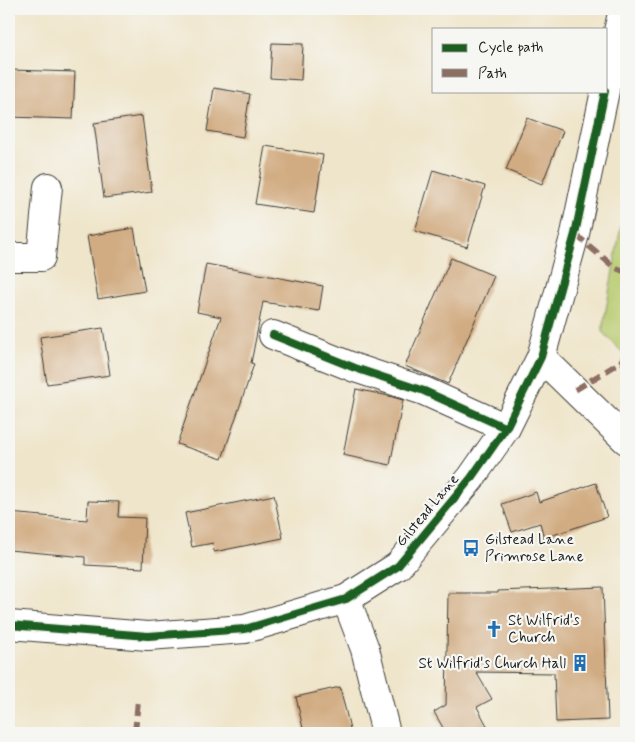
<svg xmlns="http://www.w3.org/2000/svg" width="635" height="742" font-family="Mynerve,sans-serif">
  <rect width="100%" height="100%" fill="#f6f6f2"/>
  <filter id="ink" filterUnits="userSpaceOnUse"><feTurbulence type="fractalNoise" baseFrequency=".02" numOctaves="2"/><feDisplacementMap in="SourceGraphic" scale="10" xChannelSelector="R" yChannelSelector="G"/><feConvolveMatrix kernelMatrix="1 2 1 2 8 2 1 2 1" color-interpolation-filters="sRGB"/></filter>
  <filter id="wash" filterUnits="userSpaceOnUse"><feTurbulence type="fractalNoise" baseFrequency=".0096" numOctaves="4" result="noise"/><feDisplacementMap in="SourceGraphic" scale="20" xChannelSelector="R" yChannelSelector="G"/><feGaussianBlur stdDeviation="1.12" result="paint"/><feColorMatrix in="noise" values="0 0 0 0 0 0 0 0 0 0 0 0 0 0 0 0 0 1.4 0 .05"/><feComposite in="paint" operator="in"/></filter>
  <g filter="url(#wash)">
    <rect width="100%" height="100%" fill="#efe5ca"/>
    <path fill="#b8cb6f" stroke="#6a7446" d="M626,197V356L602,332Z"/>
    <g id="blocks">
      <path fill="#d1ac82" d="M272,43L303,44L301,80L270,78Z
        M11,70L75,72L73,119L9,117Z
        M214,88L250,94L243,137L207,131Z
        M142,116L152,192L104,198L94,123Z
        M527,118L563,131L542,184L506,170Z
        M265,146L323,155L314,213L255,204Z
        M433,170L485,186L467,247L415,231Z
        M134,228L145,291L98,299L87,236Z
        M451,258L494,276L448,384L405,366Z
        M206,264L323,286L319,311L263,302L251,363L254,364L222,459L177,444L221,317L197,312Z
        M103,328L110,375L47,384L40,337Z
        M356,389L389,396L403,400L390,465L343,455Z
        M596,483L607,517L544,538L540,523L512,532L502,504L536,492L539,502Z
        M274,495L283,538L214,552L213,543L192,547L185,513Z
        M88,501L119,502L118,517L145,518L143,568L85,565V557L9,550V513L87,520Z
        M603,587L608,720L556,722L554,673L476,672L492,699L477,707L491,733H446L434,712L446,705L448,593H498V591Z
        M340,687L351,733H304L296,697Z"/>
    </g>
  </g>
  <g filter="url(#ink)">
    <use href="#blocks" fill-opacity="0" stroke="#3c3a36" stroke-width="1"/>
    <g fill="none" stroke-linecap="round" stroke-linejoin="round">
      <g stroke="#3c3a36" stroke-width="30">
        <path id="minor" d="M606,85L623,9
          M9,257H41L48,187
          M273,335L355,368L424,391L506,428
          M541,357L626,440
          M346,599L365,649L386,733
          M9,625L148,636L245,629L346,599L398,566L471,478L506,428L541,357L575,234L605,91"/>
      </g>
      <use href="#minor" stroke="#fff" stroke-width="28"/>
      <path stroke="#8d6e63" stroke-width="6" stroke-dasharray="12 6" stroke-linecap="butt" d="M575,234L614,267L626,272
        M621,362L626,352
        M575,390L621,362L626,363
        M135,733L138,700"/>
      <g stroke="#f6f6f2" stroke-width="11">
        <path id="cycleway" d="M273,335L355,368L424,391L506,428
          M9,625L148,636L245,629L346,599L398,566L471,478L506,428L541,357L575,234L605,91"/>
      </g>
      <use href="#cycleway" stroke="#1b5e20" stroke-width="8"/>
    </g>
  </g>
  <defs>
    <g id="bus-bare" transform="scale(1.35)"><path d="M-5-6H5V4H4V6H2V4H-2V6H-4V4H-5ZM-3.5-4V0h7V-4ZM-3.5 1.2v1.5H-2V1.2ZM2 1.2v1.5H3.5V1.2Z" fill="#1f6fb2" stroke="#f6f6f2" stroke-width="2.5" paint-order="stroke"/></g>
    <g id="church-bare" transform="scale(1.35)"><path d="M-1.2-6h2.4v3.5h3.3v2.4h-3.3V6h-2.4V-.1h-3.3v-2.4h3.3Z" fill="#1f6fb2" stroke="#f6f6f2" stroke-width="2.5" paint-order="stroke"/></g>
    <g id="building-bare" transform="scale(1.35)"><path d="M-4-6H4V6H1V3H-1V6H-4ZM-2.5-4.3h1.7v1.8h-1.7ZM.8-4.3h1.7v1.8H.8ZM-2.5-1h1.7V.8h-1.7ZM.8-1h1.7V.8H.8Z" fill="#1f6fb2" stroke="#f6f6f2" stroke-width="2.5" paint-order="stroke"/></g>
  </defs>
  <g fill-rule="evenodd">
    <use href="#bus-bare" x="471" y="548"/>
    <use href="#church-bare" x="494" y="629"/>
    <use href="#building-bare" x="580" y="663"/>
  </g>
  <g text-anchor="middle" stroke-width="4.5" stroke-linejoin="round" paint-order="stroke">
    <g font-size="15" fill="#1c1c1c" stroke="#f6f6f2">
      <text transform="translate(427 510) rotate(-50)" y="5">Gilstead Lane</text>
    </g>
    <g font-size="15" fill="#1c1c1c" stroke="#f6f6f2" text-anchor="start">
      <text x="485" y="544">Gilstead Lane<tspan x="485" dy="17">Primrose Lane</tspan></text>
      <text x="508" y="625">St Wilfrid's<tspan x="508" dy="17">Church</tspan></text>
      <text x="566" y="668" text-anchor="end">St Wilfrid's Church Hall</text>
    </g>
  </g>
  <rect width="635" height="742" fill="none" stroke="#f6f6f2" stroke-width="30"/>
  <rect x="432" y="28" width="175" height="65" fill="#f6f6f2" stroke="#9f9f9c"/>
  <rect x="442" y="44" width="25" height="8" fill="#1b5e20" stroke="#9f9f9c"/>
  <text x="478" y="52" font-size="15" fill="#1c1c1c">Cycle path</text>
  <rect x="442" y="69" width="25" height="8" fill="#8d6e63" stroke="#9f9f9c"/>
  <text x="478" y="78" font-size="15" fill="#1c1c1c">Path</text>
</svg>
